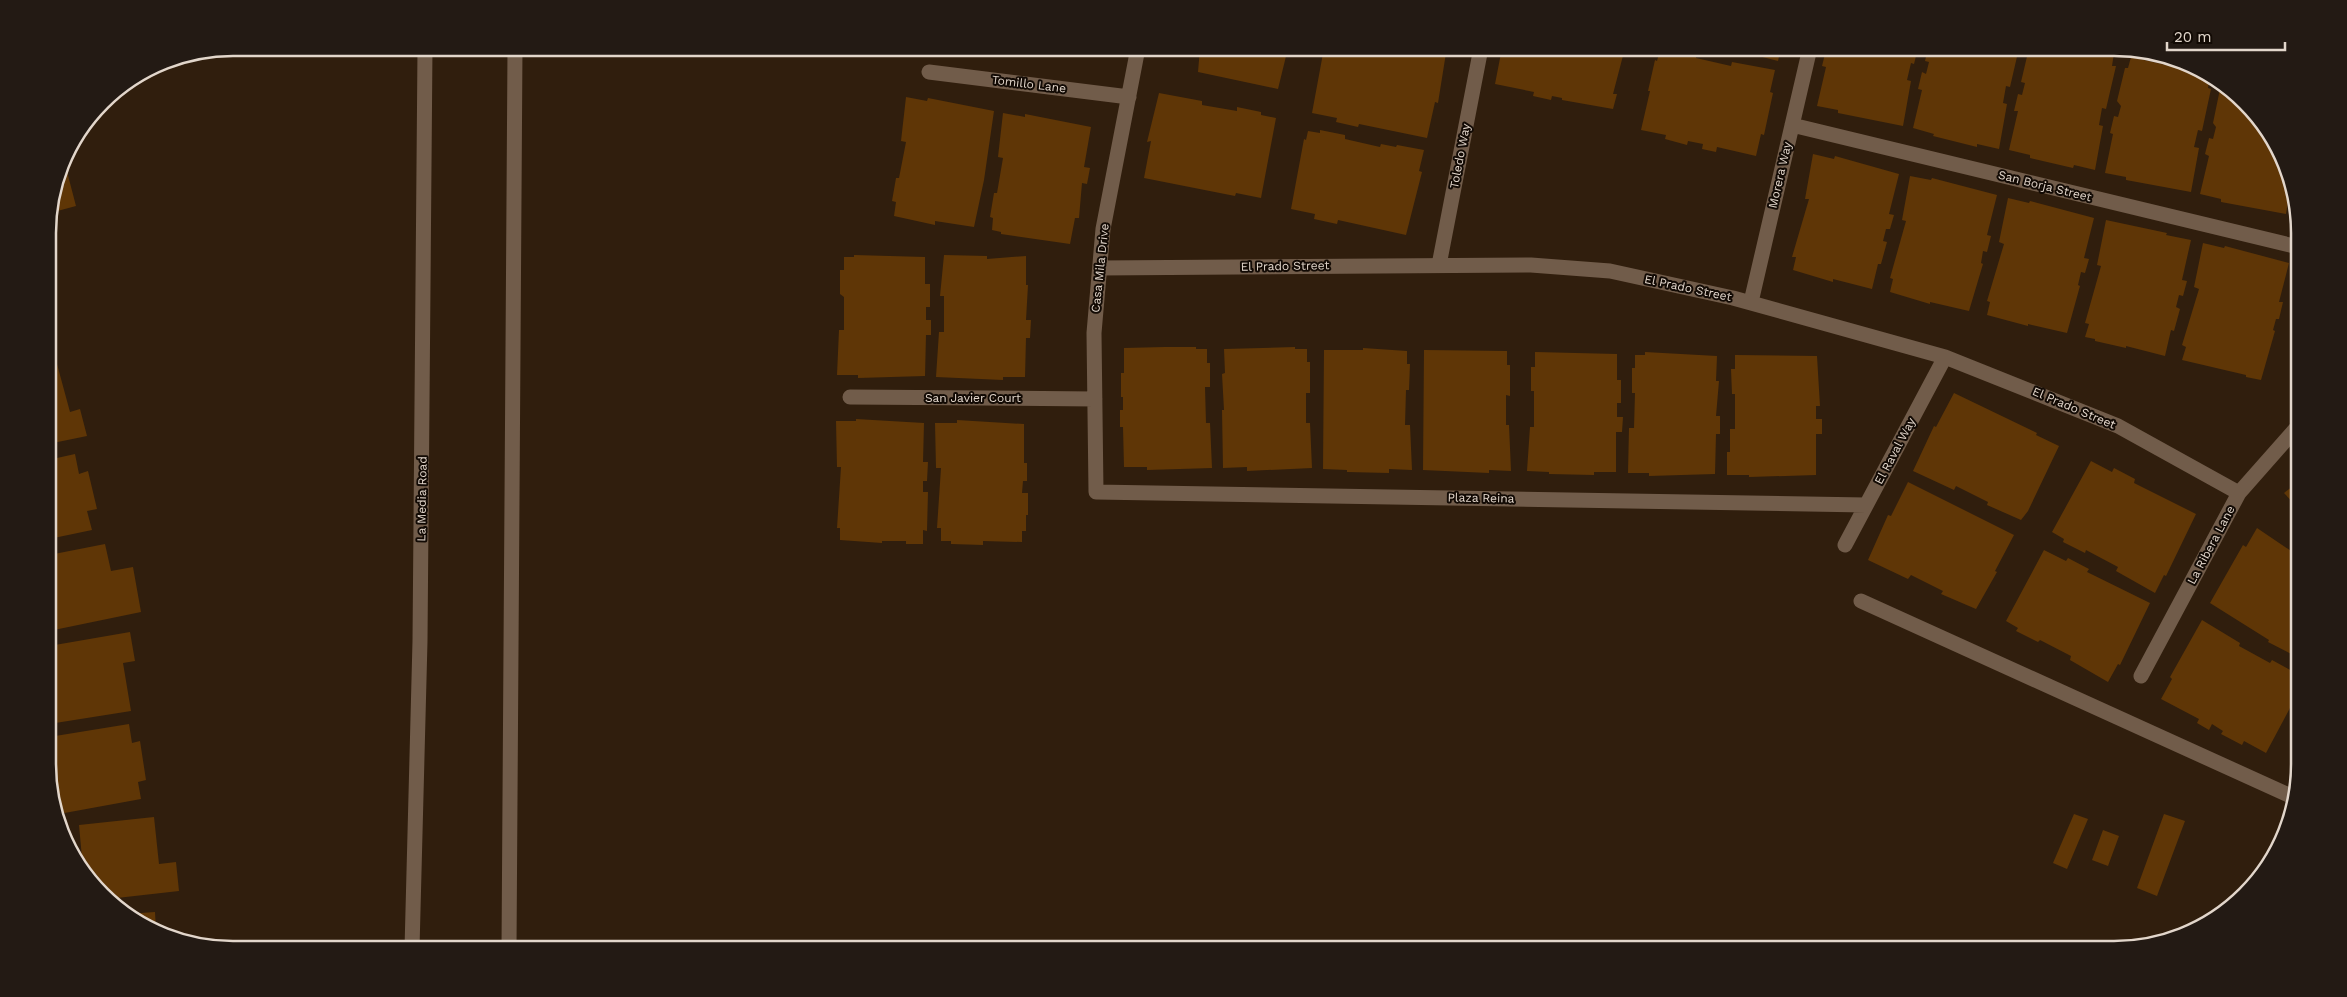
<svg xmlns="http://www.w3.org/2000/svg" width="2347" height="997" font-family="'Work Sans',sans-serif">
  <rect width="100%" height="100%" fill="#301e0d"/>
  <path fill="#5f3606" d="M1200,48H1288L1278,89L1198,72Z
    M1324,48H1392L1402,50L1403,48L1423,50L1424,48L1446,53L1438,103L1435,102L1427,138L1359,124L1358,127L1336,122L1337,118L1312,113Z
    M1502,48H1625L1613,94H1617L1613,109L1562,100V98L1552,96L1551,100L1533,96L1534,92L1495,84Z
    M1724,48H1781L1778,61L1739,51L1737,55L1723,52Z
    M1831,48H1918L1914,64L1911,63L1907,80L1911,81L1903,126L1838,113V110L1817,106L1826,67L1822,66L1826,50H1830Z
    M1928,48H2019L2010,87L2006,86L2003,103L2007,104L1999,149L1977,144V147L1933,136L1934,134L1913,128L1922,90L1918,89L1922,72L1926,74L1929,62L1925,61Z
    M2029,48H2099L2114,53L2112,66H2116L2106,109L2102,108L2099,125L2103,126L2095,170L2074,165L2073,168L2030,158V155L2009,150L2018,111H2014L2018,94L2022,95L2025,83L2021,82Z
    M1660,50L1672,53L1673,50L1696,55V58L1731,66L1732,62L1775,70L1770,92L1773,93L1764,135L1761,134L1756,156L1717,147L1716,152L1702,149L1703,144L1688,141L1687,145L1665,139L1666,135L1641,130L1650,91H1648L1655,60L1657,61Z
    M2131,57L2170,66L2171,64L2200,71V73L2210,76L2208,88L2211,89L2202,131L2198,130L2194,147L2199,148L2191,192L2126,180V177L2105,173L2113,134L2110,133L2114,116L2118,117L2121,106L2117,101L2125,68H2128Z
    M2225,85L2261,120L2285,162L2291,183L2286,214L2221,202V199L2200,194L2209,156L2205,154L2209,138L2213,139L2216,127L2213,123L2220,89L2224,91Z
    M1159,93L1202,101V105L1237,111V107L1261,112V115L1276,118L1261,198L1236,193L1235,196L1144,178L1151,141L1147,142Z
    M906,97L927,101L928,98L994,111L984,180L974,227L935,221V225L894,216L896,202L892,201L896,178H899L906,142L901,141Z
    M1003,113L1025,117V114L1091,127L1084,167L1090,168L1087,184L1082,183L1079,218H1075L1070,244L1001,234V232L992,230L993,218L990,217L994,193H997L1003,158L998,157Z
    M1320,130L1345,135V139L1380,147L1381,144L1396,147L1397,145L1424,150L1419,171L1422,172L1406,235L1338,220L1337,224L1314,219L1315,214L1291,209L1304,139L1306,140L1308,131L1320,133Z
    M1813,154L1834,159L1835,156L1899,174L1889,214L1894,215L1890,229H1886L1883,241L1887,242L1881,264H1878L1872,289L1833,279V282L1793,270L1796,257H1792L1809,199H1805Z
    M64,160L76,206L50,213Z
    M1910,176L1931,180L1932,178L1997,195L1987,235L1991,236L1987,252L1983,251L1981,263L1983,264L1969,311L1930,302V304L1890,292L1893,279L1890,278L1906,221L1902,220Z
    M2008,198L2029,203L2030,201L2094,218L2084,258L2089,259L2085,273L2081,272L2078,285L2080,286L2067,333L2028,324V326L1987,315L1990,302L1987,301L2004,244L1999,242Z
    M2106,220L2167,233L2166,235L2191,240L2182,280L2187,281L2183,296L2179,295L2176,307L2180,309L2174,331L2171,330L2165,356L2126,346V348L2095,341V339L2085,337L2089,324L2085,323L2101,266L2097,265Z
    M2203,243L2224,248L2225,246L2289,263L2279,302H2283L2279,319H2276L2273,330L2275,331L2261,380L2246,377V375L2182,360L2186,347L2182,345L2199,289L2194,287Z
    M854,255L925,257V284H930V307H926V320H931V335H926L925,376L858,378V375H837L839,330H844V297L840,294V270H844V257H854Z
    M944,255L987,256V259L1026,256V285H1028L1026,320H1031L1030,338H1026L1025,377H1003V380L936,377L939,332H944V296H940Z
    M49,318L55,345L48,346V318Z
    M1165,347H1196V349H1207V363H1210V387H1205L1206,423H1210L1212,468L1147,470V467H1124L1123,427H1120V410H1123V397H1121V373H1124V348Z
    M1295,347V349H1307V362H1310V393H1306V423H1310L1312,468L1247,471V467L1223,468L1222,410H1224L1222,374L1225,373L1224,349Z
    M1363,348L1407,351V364H1410L1409,390H1406L1405,425H1410L1412,470L1389,469V473L1347,472V470L1323,469L1324,350H1363Z
    M1424,350L1507,351V365H1510V396L1506,395V425H1509L1511,471L1489,470V473L1423,470Z
    M1535,352L1617,354V380H1621V403H1617V417H1623L1622,432H1616V472H1594V475L1549,474V472L1527,471L1530,427H1534V391H1531V367H1535Z
    M1645,352L1717,356L1716,381H1719L1716,416H1720V434H1716L1715,474L1649,476V473H1628L1629,428H1634L1635,393H1632V368H1635V355H1645Z
    M1735,355L1817,356L1820,406H1816V419H1822V434H1816V475L1749,477V475H1727V452H1730V429H1735V394H1732L1731,369H1735Z
    M57,364L70,412L80,409L87,436L48,444V366Z
    M1954,393L2037,433L2036,435L2059,446L2028,511L2021,520L1987,505L1988,502L1956,486L1954,490L1913,471L1934,426L1936,427Z
    M856,419L924,423L923,462H928L927,481H923V492H928L927,531L923,530V544H906V541H882V543L840,540V528H837L841,467H837L836,421H856Z
    M957,420L1024,424V463H1027V481H1023L1022,493H1028V515H1026V531H1022V542L983,541V545L951,544V541H941V528H937L941,468H936L935,423H957Z
    M75,454L79,474L88,471L97,509L87,511L92,530L49,539L48,460Z
    M2091,461L2112,472L2114,468L2135,479L2134,483L2196,514L2166,576L2164,575L2155,593L2116,571L2118,567L2086,550L2085,553L2063,542L2064,539L2052,532Z
    M2299,481V509L2284,493Z
    M1908,482L2014,535L1995,571L1997,572L1976,609L1941,594L1943,591L1911,575L1908,579L1868,560L1888,515L1891,516Z
    M2257,528L2294,553L2291,557L2299,562V658L2268,642L2269,640L2210,603L2243,545L2246,547Z
    M105,544L111,571L133,567L141,612L49,631V555Z
    M2044,550L2066,561L2068,558L2089,569L2087,572L2150,603L2120,665L2118,664L2108,682L2070,660L2071,656L2040,640L2038,642L2016,631L2018,628L2006,621Z
    M2202,620L2240,643L2239,646L2270,663L2272,660L2294,672L2292,674L2299,678V691L2266,753L2244,741L2242,745L2221,734L2223,731L2212,724L2209,730L2197,723L2199,719L2161,699L2172,679L2170,677Z
    M130,632L135,661L123,663L131,711L49,724V646Z
    M129,724L132,743L140,741L146,780L138,782L141,799L59,814L57,798L51,796L49,788V776L54,774L49,737Z
    M2074,814L2088,819L2067,869L2053,863Z
    M2164,814L2185,821L2157,896L2137,888Z
    M154,817L159,864L176,862L179,891L108,899L86,877L75,859L82,858L79,825Z
    M2103,830L2119,836L2108,866L2092,860Z
    M155,912L156,930L165,929V936L126,914Z"/>
  <g fill="none" stroke-linecap="round" stroke-linejoin="round">
    <path stroke="#715c4a" stroke-width="15" d="M1138,48L1103,229L1094,333L1096,492L1866,505
      M929,72L1129,97
      M1792,125L2298,247
      M1439,265L1481,48
      M1100,268L1531,265L1610,271L1733,298L1945,357L2118,426L2239,493
      M1751,302L1810,48
      M850,397L1095,399
      M1845,545L1945,357
      M1861,601L2293,797
      M2141,676L2239,493L2299,425"/>
    <path stroke="#715c4a" stroke-width="15" d="M412,949L420,641L425,48
      M509,949L515,48"/>
  </g>
  <g text-anchor="middle" stroke-width="4" stroke-linejoin="round" paint-order="stroke">
    <g font-size="12" fill="#e2d6cb" stroke="#120a04">
      <text transform="translate(1029 84) rotate(7)" y="4">Tomillo Lane</text>
      <text transform="translate(1460 156) rotate(-79)" y="4">Toledo Way</text>
      <text transform="translate(1780 175) rotate(-77)" y="4">Morera Way</text>
      <text transform="translate(2045 186) rotate(14)" y="4">San Borja Street</text>
      <text transform="translate(1285 266) rotate(-1)" y="4">El Prado Street</text>
      <text transform="translate(1100 268) rotate(-84)" y="4">Casa Mila Drive</text>
      <text transform="translate(1688 288) rotate(12)" y="4">El Prado Street</text>
      <text x="973" y="402">San Javier Court</text>
      <text transform="translate(2074 408) rotate(23)" y="4">El Prado Street</text>
      <text transform="translate(1895 451) rotate(-62)" y="4">El Raval Way</text>
      <text transform="translate(1481 498) rotate(1)" y="4">Plaza Reina</text>
      <text transform="translate(422 499) rotate(-89)" y="4">La Media Road</text>
      <text transform="translate(2211 545) rotate(-62)" y="4">La Ribera Lane</text>
    </g>
  </g>
  <path d="M0 0H2347V997H0ZM233 56H2114A177 177 0 0 1 2291 233V764A177 177 0 0 1 2114 941H233A177 177 0 0 1 56 764V233A177 177 0 0 1 233 56Z" fill="#231a14" fill-rule="evenodd"/>
  <path fill="none" stroke="#e2d6cb" stroke-width="2.5" d="M233 56H2114A177 177 0 0 1 2291 233V764A177 177 0 0 1 2114 941H233A177 177 0 0 1 56 764V233A177 177 0 0 1 233 56Z"/>
  <path d="M2167 42v8h118v-8" fill="none" stroke="#e2d6cb" stroke-width="2.5"/>
  <text x="2174" y="42" font-size="15" fill="#e2d6cb" stroke="#120a04" stroke-width="4" paint-order="stroke">20 m</text>
</svg>
